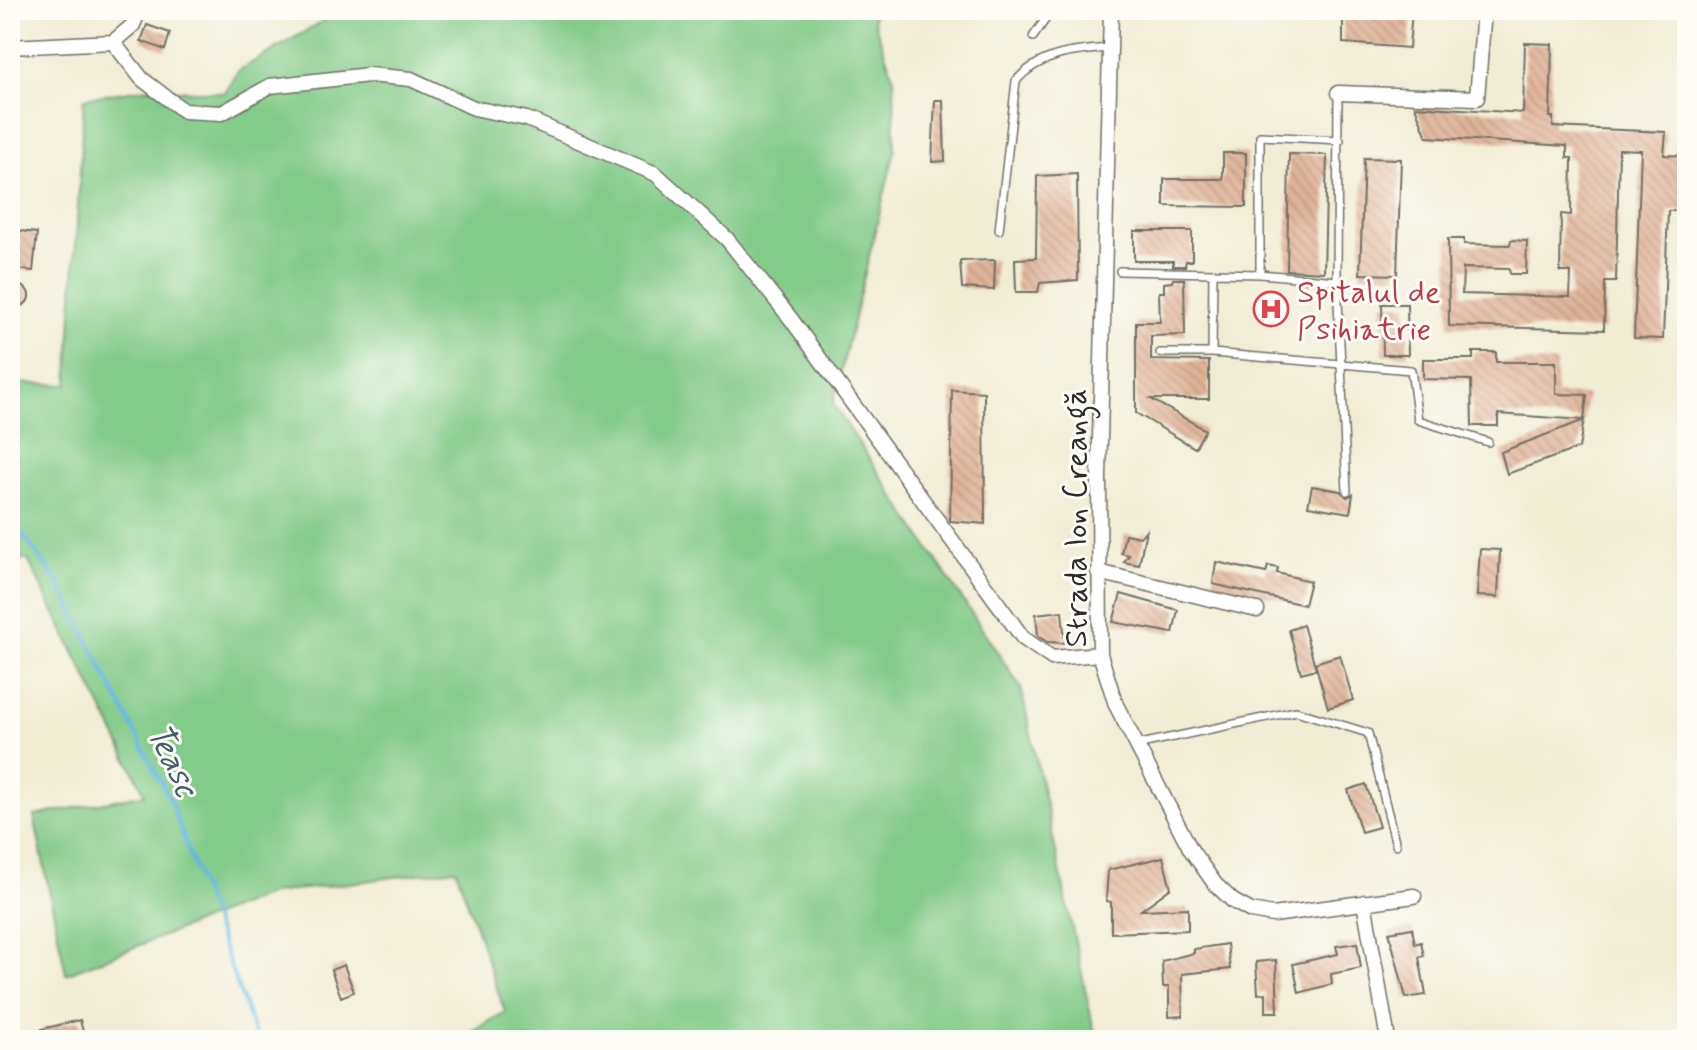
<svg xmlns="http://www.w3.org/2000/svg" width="1697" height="1050" font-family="Mynerve,sans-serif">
  <defs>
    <pattern id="building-back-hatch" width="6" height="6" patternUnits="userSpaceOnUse" patternTransform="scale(2)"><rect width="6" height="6" fill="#e0b397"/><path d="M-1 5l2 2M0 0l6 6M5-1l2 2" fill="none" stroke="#c09a82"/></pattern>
  </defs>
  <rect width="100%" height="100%" fill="#fdfcf7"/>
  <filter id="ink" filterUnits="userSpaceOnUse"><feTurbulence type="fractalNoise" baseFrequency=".0125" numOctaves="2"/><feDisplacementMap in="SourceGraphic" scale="16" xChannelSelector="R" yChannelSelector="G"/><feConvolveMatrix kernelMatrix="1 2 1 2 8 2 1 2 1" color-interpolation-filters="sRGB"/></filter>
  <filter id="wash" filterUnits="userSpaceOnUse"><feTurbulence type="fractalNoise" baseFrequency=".006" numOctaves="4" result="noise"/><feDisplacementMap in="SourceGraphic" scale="32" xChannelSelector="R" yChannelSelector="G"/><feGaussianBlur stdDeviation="1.8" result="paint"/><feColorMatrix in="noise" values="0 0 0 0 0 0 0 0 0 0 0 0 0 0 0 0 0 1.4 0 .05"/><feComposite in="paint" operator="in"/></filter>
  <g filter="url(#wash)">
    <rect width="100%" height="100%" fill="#f1ecd4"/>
    <path fill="#83cb88" stroke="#577b5a" stroke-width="2" d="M342,10H874L873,19L894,79L895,150L833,404L1021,688L1096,1040H458L505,1012L456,869L273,893L66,974L34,816L145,794L28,560L10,557V383L68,385L84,98L149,88L225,93L238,71Z"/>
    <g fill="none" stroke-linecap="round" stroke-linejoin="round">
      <path stroke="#62b5de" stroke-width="4" d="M10,518L57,580L170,800L257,1040"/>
    </g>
    <g id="blocks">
      <path fill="url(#building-back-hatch)" d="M1343,10H1412L1409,48L1343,43Z
        M147,25L170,33L165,50L141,41Z
        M1525,43L1552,44L1550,117H1553V127L1666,132L1664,155L1687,156V211H1668L1663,339L1634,338L1641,150L1619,149L1616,282H1605L1604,330L1449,326L1448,239H1464V244L1510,245L1511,240L1527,241L1526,274H1510L1509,269L1463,268L1462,294L1570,297L1571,272H1560L1561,214L1571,215L1572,158H1567V146L1427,137L1415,106L1523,113Z
        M935,100H943L945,161L932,162Z
        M1223,153H1246V207L1164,206V179H1223Z
        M1289,154L1327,155L1324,272L1287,270Z
        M1364,158L1401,159L1397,275L1360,274Z
        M1077,174L1078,280L1040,283L1038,292H1016L1015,259L1036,258L1037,176Z
        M20,231L37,233L33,271L16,269Z
        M1134,231H1192V261H1186L1185,266H1173V261H1134Z
        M995,260L994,290L962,288L960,261Z
        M1173,279H1184L1185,335L1151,336V360L1209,361V399H1151L1205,430L1195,448L1136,413V322H1160L1159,292H1164V283L1172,282Z
        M9 296a10 10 0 1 1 20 0a10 10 0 1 1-20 0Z
        M1382,304H1407L1408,355H1383Z
        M1473,352H1496V362H1556V394L1587,395L1584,420L1498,414V426H1472L1471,380L1423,379V359H1473Z
        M952,390L984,392L985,524L950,521Z
        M1584,420L1579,448L1507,474L1501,452Z
        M1312,486L1340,491L1347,497L1353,494L1350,513L1308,506Z
        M1146,530L1139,565L1124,562L1129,555L1121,553L1125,534L1140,537Z
        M1480,549L1500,550L1498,597L1477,596Z
        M1216,562L1266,573L1268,566L1278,568L1277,573L1310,581L1304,605L1213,584Z
        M1121,594L1178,610L1173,633L1113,622Z
        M1062,611L1065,643L1047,642L1038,636L1036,614Z
        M1303,625L1316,669L1301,673L1289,630Z
        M1340,655L1353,700L1328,708L1315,663Z
        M1366,784L1379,827L1361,832L1348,790Z
        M1163,857L1171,888L1141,910L1188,908V930L1111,933V902L1106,901L1108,870Z
        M1412,928L1415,944L1421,942L1424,956L1419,957L1426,995L1406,998L1389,932Z
        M1357,943L1361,968L1331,974L1332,984L1299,993L1293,964L1338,954L1336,946Z
        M1227,944L1230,969L1182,974L1183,1016L1169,1017V987H1163L1162,961L1194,953V949Z
        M1276,960L1278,1012H1266V993L1258,994L1256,962Z
        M344,965L354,992L341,997L331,970Z
        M80,1020L83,1032L45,1040L42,1029Z"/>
    </g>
  </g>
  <g filter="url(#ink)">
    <use href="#blocks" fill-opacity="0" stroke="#706f66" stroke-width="2"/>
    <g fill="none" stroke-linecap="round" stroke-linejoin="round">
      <g stroke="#706f66" stroke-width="10">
        <path id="lane" d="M1033,37L1052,10
          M1338,93L1337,281L1347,491
          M999,230L1016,81C1040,53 1075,51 1110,48
          M10,255L14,233
          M1120,271L1260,274L1337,281
          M1260,274V136L1340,140
          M1160,353H1212L1411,370L1418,420L1488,442
          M1212,353L1213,274
          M1136,745L1296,711L1368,733L1396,845"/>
      </g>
      <g stroke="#706f66" stroke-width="17">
        <path id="street" d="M1111,10L1099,477L1100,654L1116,705L1191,850L1215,884L1233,901L1251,911L1273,915L1414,896
          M113,42L142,79L184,111L222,113L270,86L369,75L411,79L474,108L527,119L656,174L727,239L791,319L1023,638L1052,658L1100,654
          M10,47L113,42L133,25L139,10
          M1338,93L1477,98L1484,10
          M1098,572L1257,610
          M1364,902L1388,1040"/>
      </g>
      <use href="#lane" stroke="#fff" stroke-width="7"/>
      <use href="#street" stroke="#fff" stroke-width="14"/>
    </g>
  </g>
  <defs>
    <g id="hospital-ring" transform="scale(1.8)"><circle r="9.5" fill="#fdfcf7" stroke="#e0444e" stroke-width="1.5"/><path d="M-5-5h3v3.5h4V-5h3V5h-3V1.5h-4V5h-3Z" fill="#e0444e"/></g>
  </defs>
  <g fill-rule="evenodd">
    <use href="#hospital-ring" x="1271" y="309"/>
  </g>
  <g text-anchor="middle" stroke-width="6" stroke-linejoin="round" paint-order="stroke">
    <g font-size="32" fill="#be3a42" stroke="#fdfcf7" text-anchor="start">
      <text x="1297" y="302">Spitalul de<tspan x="1297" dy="37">Psihiatrie</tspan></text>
    </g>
    <g font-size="32" fill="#2b2b2b" stroke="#fdfcf7">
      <text transform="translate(1075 518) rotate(-90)" y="11">Strada Ion Creangă</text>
    </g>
    <g font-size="34" font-style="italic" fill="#3e5b6a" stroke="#fdfcf7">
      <text transform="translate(174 759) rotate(64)" y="12">Teasc</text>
    </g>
  </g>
  <rect width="1697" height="1050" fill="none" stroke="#fdfcf7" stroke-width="40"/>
</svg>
